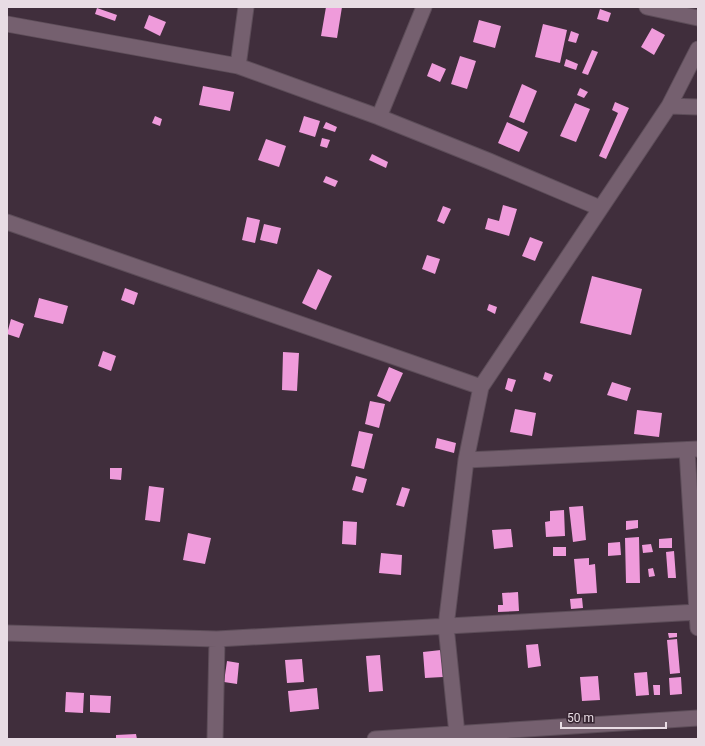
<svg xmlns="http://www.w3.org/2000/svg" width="705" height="746" font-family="Roboto,sans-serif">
  <rect width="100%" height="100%" fill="#402e3c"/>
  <path fill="#ef9bdb" d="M326,7H342L337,38L321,36Z
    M97,8L117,15L115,21L95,14Z
    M600,9L611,13L608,22L597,19Z
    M149,15L166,22L160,36L144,28Z
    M479,20L501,26L495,48L473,42Z
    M543,24L567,30L560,63L535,57Z
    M652,28L665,35L654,55L641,47Z
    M571,31L579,34L576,43L568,41Z
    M592,50L598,52L588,75L582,73Z
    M460,56L476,61L467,89L451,84Z
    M566,59L578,64L576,70L564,66Z
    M432,63L446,69L440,82L427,76Z
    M522,84L537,91L524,123L509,117Z
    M203,86L234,92L230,111L199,105Z
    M580,88L588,92L584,98L577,95Z
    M615,102L629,108L606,159L599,156L618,113L612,110Z
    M575,103L590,109L576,142L560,136Z
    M155,116L162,119L160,126L152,123Z
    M304,116L320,121L315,137L299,132Z
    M326,122L337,127L335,132L323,128Z
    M507,122L528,132L519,152L498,143Z
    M322,138L330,140L327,148L320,146Z
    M266,139L286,146L279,167L258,160Z
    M372,154L388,162L386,168L369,160Z
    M326,176L338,181L335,187L323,182Z
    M503,205L517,209L509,236L485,229L488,218L499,221Z
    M443,206L451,209L444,224L437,221Z
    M247,217L260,220L255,243L242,240Z
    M264,224L281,228L277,244L260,240Z
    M530,237L543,242L535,261L522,256Z
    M427,255L440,259L435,274L422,269Z
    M318,269L332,276L316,310L302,303Z
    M592,276L642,289L631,335L580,323Z
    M125,288L138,293L134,305L121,300Z
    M39,298L68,306L63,324L34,317Z
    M489,304L497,307L495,314L487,310Z
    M11,319L24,324L19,338L7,334Z
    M103,351L116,356L111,371L98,366Z
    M283,352L299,353L297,391L282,390Z
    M389,367L403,373L390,402L377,396Z
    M545,372L553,375L550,382L543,379Z
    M508,378L516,380L512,392L505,389Z
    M612,382L631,388L627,401L607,395Z
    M370,401L385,404L379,428L365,424Z
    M515,409L536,413L532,436L510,432Z
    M637,410L662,413L659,437L634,434Z
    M359,431L373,434L364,469L351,466Z
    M437,438L456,443L454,453L435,448Z
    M110,468H122L121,480L110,479Z
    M356,476L367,479L363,493L352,490Z
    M149,486L164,488L160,522L145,520Z
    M402,487L410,489L404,507L396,505Z
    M583,506L586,540L573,542L569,507Z
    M564,510L565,536L546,537L545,522L550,521V511Z
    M638,520V528L626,530V521Z
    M343,521L357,522L356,545L342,544Z
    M511,529L513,547L494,549L492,530Z
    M188,533L211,538L205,564L183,560Z
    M639,537L640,583H626L625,538Z
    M672,538V548H659V539Z
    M620,542L621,555L608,556V543Z
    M651,544L653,552L643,553L642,545Z
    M553,547H566V556H553Z
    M674,551L676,578H668L666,552Z
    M381,553L402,555L401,575L379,573Z
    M589,558V565L595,564L597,593L577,594L574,559Z
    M653,568L655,576L649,577L648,569Z
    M518,592L519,611L498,612V605H503L502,593Z
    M582,598L583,608L571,609L570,599Z
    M668,633H677V637L669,638Z
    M677,639L680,673L670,674L667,640Z
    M538,644L541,666L528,668L526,645Z
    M441,650L443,677L425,678L423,652Z
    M380,655L383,691L369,692L366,656Z
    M302,659L304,682L287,683L285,660Z
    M227,661L239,663L237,684L224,682Z
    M647,672L649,695L636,696L634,673Z
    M598,676L600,700L582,701L580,677Z
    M681,677L682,694L670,695L669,678Z
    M653,685H660V695H654Z
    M317,688L319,709L290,712L288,691Z
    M66,692L84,693L83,713L65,712Z
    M90,695L111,696L110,713L90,712Z
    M136,734L137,739H116V735Z"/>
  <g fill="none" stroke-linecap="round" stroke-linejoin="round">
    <g stroke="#5d4d59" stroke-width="17">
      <path id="minor" d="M647,7L698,18
        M7,24L238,66L379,117L489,161L600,208
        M238,66L246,7
        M669,106L698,107
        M379,117L424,7
        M7,222L481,387
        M687,450L698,628
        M466,460L698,449
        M7,633L217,639L698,612
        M457,734L446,626L466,460L481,387L669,106L698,49
        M215,739L217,639
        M375,739L698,718"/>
    </g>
    <use href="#minor" stroke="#75606f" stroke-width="15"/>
  </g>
  <rect width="705" height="746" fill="none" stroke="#e8dce4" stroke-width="16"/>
  <path d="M561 722v6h105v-6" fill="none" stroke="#e8dce4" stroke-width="2"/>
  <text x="567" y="722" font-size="12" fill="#e8dce4" stroke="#362431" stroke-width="3" paint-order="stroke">50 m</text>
</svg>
